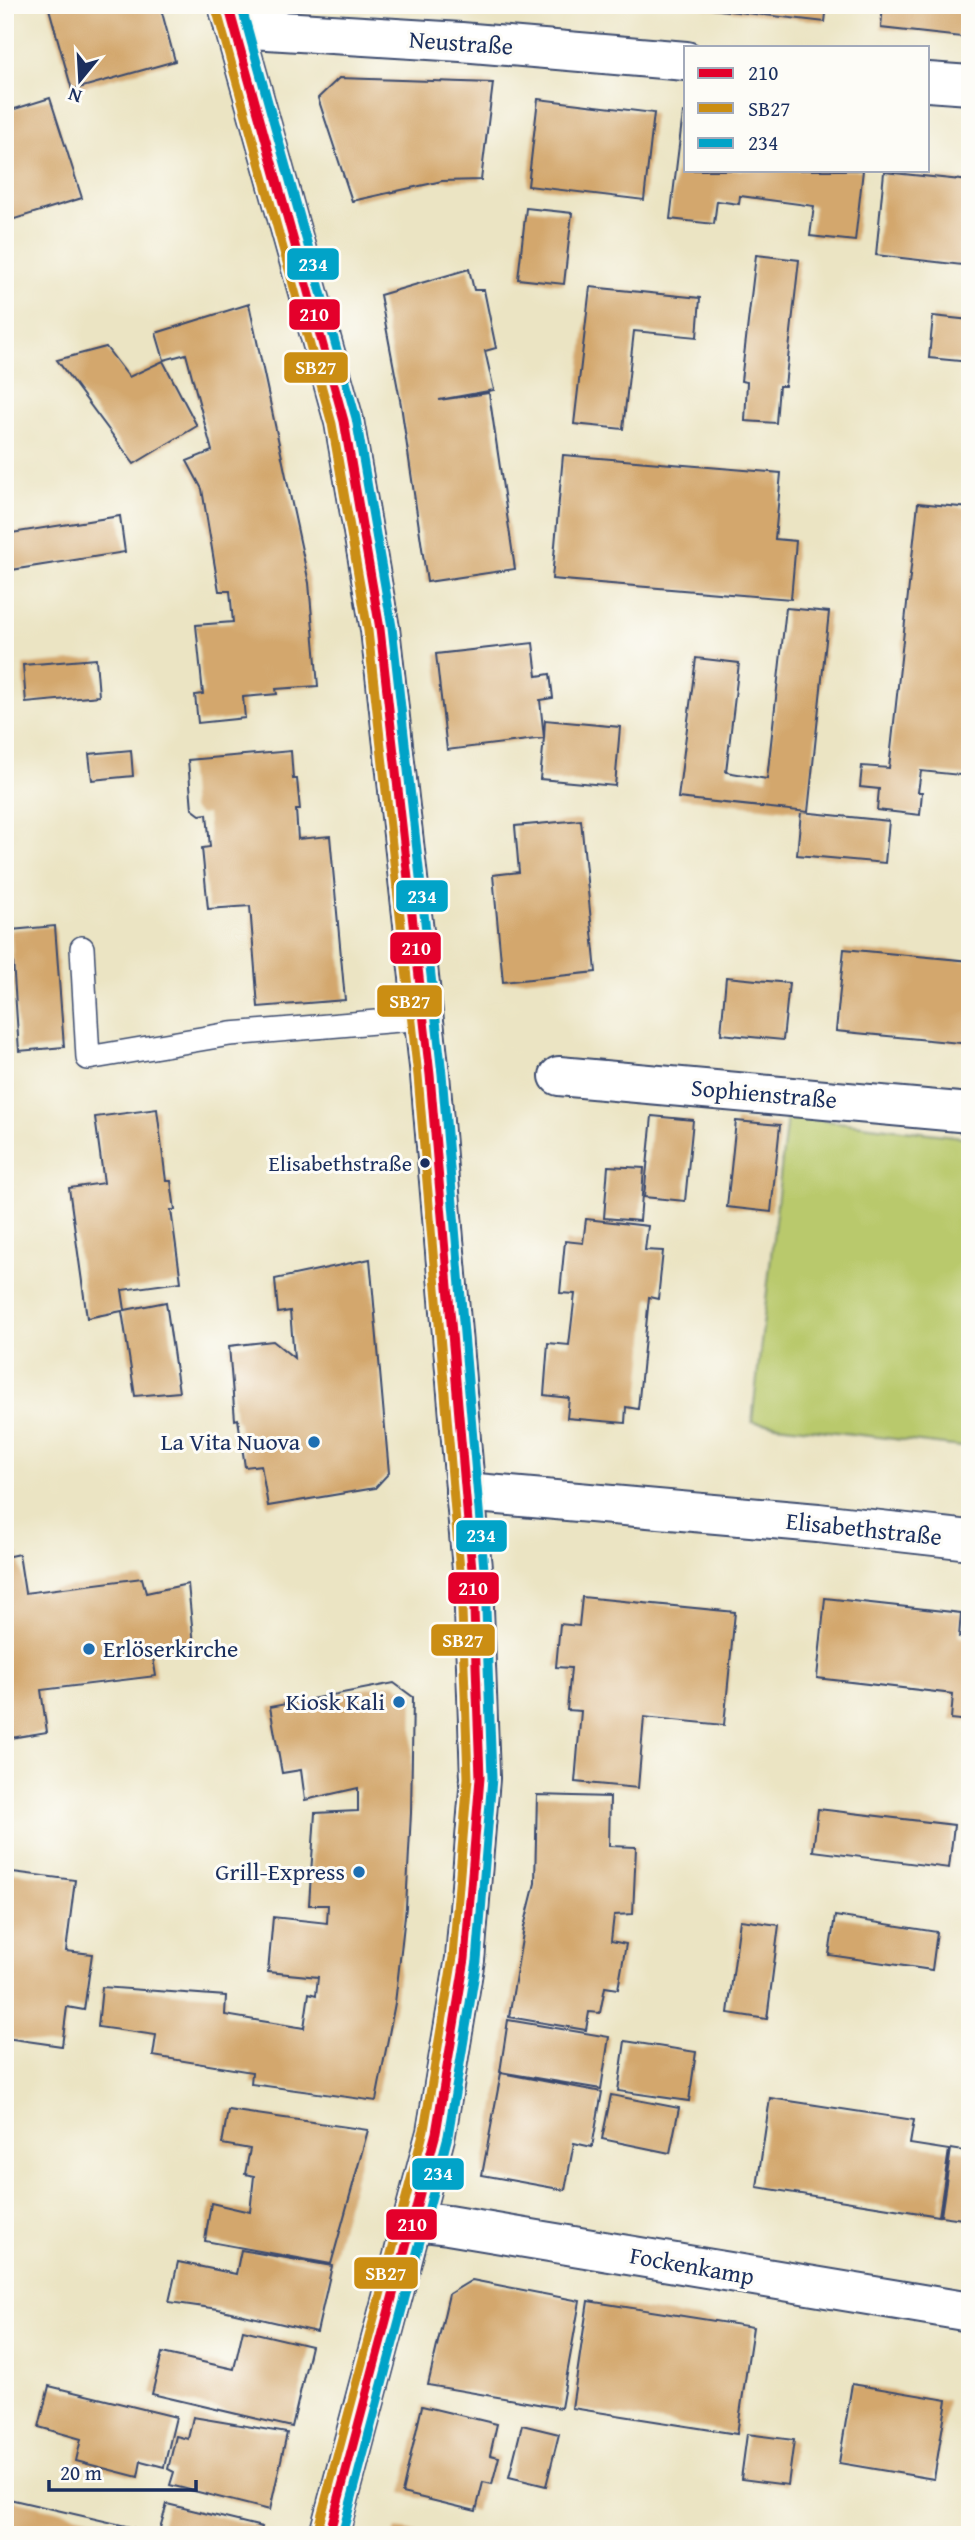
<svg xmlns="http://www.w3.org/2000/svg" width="975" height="2540" font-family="'Gentium Book Plus',serif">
  <rect width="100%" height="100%" fill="#fdfcf7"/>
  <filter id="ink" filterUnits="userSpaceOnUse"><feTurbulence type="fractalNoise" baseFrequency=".0143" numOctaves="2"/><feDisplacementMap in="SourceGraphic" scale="14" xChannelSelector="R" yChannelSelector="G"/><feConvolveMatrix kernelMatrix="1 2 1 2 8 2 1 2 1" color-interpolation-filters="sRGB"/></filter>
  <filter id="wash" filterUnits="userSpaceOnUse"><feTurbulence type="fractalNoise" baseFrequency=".00686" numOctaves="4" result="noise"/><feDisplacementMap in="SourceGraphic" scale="28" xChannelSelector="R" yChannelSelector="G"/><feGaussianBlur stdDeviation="1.57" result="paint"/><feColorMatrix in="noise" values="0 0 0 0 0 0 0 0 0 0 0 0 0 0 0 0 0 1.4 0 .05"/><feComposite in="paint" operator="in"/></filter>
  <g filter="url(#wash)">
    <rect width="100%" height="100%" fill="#ebe4c3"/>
    <path fill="#b9c96c" stroke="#6a7c65" stroke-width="2" d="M787,1116L970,1138V1448L752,1422Z"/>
    <g id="blocks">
      <path fill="#d3a76d" d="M48,5H160L175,61L72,90Z
        M703,5H827L825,22L703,8Z
        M883,5H970V38L881,28Z
        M339,78L493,83L481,180L442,181L352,201L318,98Z
        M50,98L82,198L5,222V112Z
        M538,99L654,113L644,200L528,186Z
        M683,113H686V170H863L855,241L810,236L814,206L740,196L739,204L717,201L714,224L670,219Z
        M884,172L970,181L962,265L876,255Z
        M526,208L572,213L564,284L518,279Z
        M756,255L799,260L785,386H779L776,423L745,421L747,382L741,381Z
        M469,269L474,290H484L496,348L485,351L494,390L439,400L489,393L515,569L427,582L401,405L380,295Z
        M590,287L700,298L697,337L634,331L623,429L574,424Z
        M249,304L309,583L318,686L276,689L277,694L243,697L245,718L198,723L195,695L203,694L196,625L233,622L230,591H219L202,489L187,461L212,451L186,354L164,360L156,333Z
        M933,316L970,320V362L929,358Z
        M106,347L129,377L163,361L197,426L134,464L57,360Z
        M563,455L781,473L775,539L796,541L791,599L552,579Z
        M918,503L970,508V776L921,771L918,792H922L920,815L877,810L879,789L860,787L862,766L889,768Z
        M120,516L125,552L5,571V534Z
        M786,608L829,612L808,812L678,798L696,658L739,663L726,772L767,779Z
        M533,643L537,676L550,674L553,698L540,700L544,738L545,720L620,727L615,786L540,779L544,738L447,750L436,654Z
        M96,659L99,696L26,703L23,665Z
        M131,750L133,776L92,780L89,754Z
        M291,751L293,779H297L300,810H296L298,839L330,836L345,1000L258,1007L250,906L208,909L202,848L210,847L207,814L200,815L192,809L188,760Z
        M801,812L889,821L885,863L797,855Z
        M581,820L596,972L503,982L493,875L519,872L515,826Z
        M55,926L64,1047L19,1051L11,930Z
        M844,949L970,961V1044L836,1031Z
        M726,977L789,983L783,1040L721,1034Z
        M157,1109L166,1181H171L175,1210H171L181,1282L122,1290L125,1310L166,1302L179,1392L135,1396L122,1311L87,1318L69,1188L104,1183L95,1117Z
        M652,1116L693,1120L685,1201L644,1197Z
        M736,1121L780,1125L771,1212L727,1207Z
        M608,1166L644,1168L640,1221L604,1218Z
        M586,1219L648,1226L645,1250L663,1251L658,1299L649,1297L638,1409L626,1407L625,1423L567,1418L569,1398L544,1395L548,1343L569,1345L575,1294L560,1293L565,1241L583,1243Z
        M370,1259L389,1473L375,1488L268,1506L261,1465L245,1467L238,1419L235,1420L229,1346L273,1341L294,1358L290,1311L278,1313L275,1279Z
        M19,1554L25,1593L142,1578L146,1593L188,1584L194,1646L152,1652L156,1676L41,1690L47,1732L5,1739V1557Z
        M582,1597L735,1612L724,1725L644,1717L638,1788L575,1782L581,1711L567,1710L571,1668L556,1667L560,1624L579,1626Z
        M825,1598L961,1613L959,1637L970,1638V1721L951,1719L953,1694L817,1678Z
        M394,1683L413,1697L411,1813L406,1907L395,2003L376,2101L251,2084L252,2072L153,2056L156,2035L98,2027L102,1987L226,1996L225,2015L304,2028L309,1993L316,1995L318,1977L268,1972L273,1917L327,1923L328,1905H309L315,1813L358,1811V1788L305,1800L301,1770L282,1773L270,1707Z
        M537,1795L610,1797L609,1846L636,1847L633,1914L614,1915L611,1941L626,1944L618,1989L605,1987L600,2013L589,2012L586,2030L509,2017L524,1927L535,1883Z
        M818,1809L954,1825L949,1868L813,1851Z
        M5,1871L75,1880L66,1951L92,1954L84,2010L67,2007L62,2046L5,2038Z
        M835,1916L937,1932L932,1970L829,1955Z
        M740,1920L779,1925L767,2019L728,2013Z
        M508,2020L609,2037L601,2089L500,2072Z
        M625,2041L696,2052L689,2101L618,2091Z
        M501,2073L602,2092L592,2147L574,2143L565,2190L482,2175Z
        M611,2095L679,2108L670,2153L602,2139Z
        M770,2098L914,2120L910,2144L949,2150L939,2216L757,2187Z
        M228,2110L368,2130L331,2264L205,2241L211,2203L250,2212L254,2176L245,2174L250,2149L222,2144Z
        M951,2149L970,2152V2220L941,2216Z
        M241,2250L332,2266L317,2332L218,2309L169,2302L178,2262L236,2274Z
        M472,2280L580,2301L561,2408L428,2385L449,2294Z
        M588,2301L753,2327L737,2434L572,2408Z
        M243,2330L311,2346L292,2427L152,2394L162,2353L234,2369Z
        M852,2384L947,2400L934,2479L839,2463Z
        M49,2386L176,2417L164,2467L141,2461L138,2477L76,2461L81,2439L39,2427Z
        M422,2406L497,2424L490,2455L499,2457L492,2484L483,2482L476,2511L402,2493Z
        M193,2417L287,2433L270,2510L170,2485L174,2472L168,2469L176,2436L188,2439Z
        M522,2425L559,2434L546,2486L509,2477Z
        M747,2434L794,2440L788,2485L741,2479Z
        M5,2498L152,2532V2535H9L5,2534Z
        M167,2504L262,2527L260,2535H158Z
        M396,2529L426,2533V2535H394Z"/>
    </g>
  </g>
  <g filter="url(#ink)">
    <use href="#blocks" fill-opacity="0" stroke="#3a4a6d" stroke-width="2"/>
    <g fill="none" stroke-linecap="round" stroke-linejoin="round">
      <g stroke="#3a4a6d" stroke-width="26">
        <path id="lane" d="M82,948L88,1058L230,1034L424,1018"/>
      </g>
      <g stroke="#3a4a6d" stroke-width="42">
        <path id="street" d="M234,28L461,42L686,61
          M928,82L970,85
          M559,1076L970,1113
          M465,1492L818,1523L970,1540
          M414,2221L448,2225L970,2312"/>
      </g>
      <g stroke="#3a4a6d" stroke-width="42">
        <path id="secondary" d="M228,5L344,421L380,629L430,1075L473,1581L480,1778L465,1959L436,2133L329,2535"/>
      </g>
      <use href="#lane" stroke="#fff" stroke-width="23"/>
      <use href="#street" stroke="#fff" stroke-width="38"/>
      <use href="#secondary" stroke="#fce5c4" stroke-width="38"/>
      <g stroke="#fdfcf7" stroke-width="14">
        <path id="bus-1" d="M228,5L344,421L380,629L430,1075L473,1581L480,1778L465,1959L436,2133L329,2535"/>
      </g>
      <g stroke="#fdfcf7" stroke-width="14">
        <path id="bus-2" d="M216,8L332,424L368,631L418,1076L461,1582L468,1778L453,1957L424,2130L317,2532"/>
      </g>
      <g stroke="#fdfcf7" stroke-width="14">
        <path id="bus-3" d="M241,5L356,418L392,627L442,1074L485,1581L492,1778L477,1961L448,2136L342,2535"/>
      </g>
      <use href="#bus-1" stroke="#e4002b" stroke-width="9"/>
      <use href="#bus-2" stroke="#cb8e13" stroke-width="9"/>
      <use href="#bus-3" stroke="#01a3c8" stroke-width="9"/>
    </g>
  </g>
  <circle fill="#1b2f5e" stroke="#fdfcf7" stroke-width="2.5" cx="425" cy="1163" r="6"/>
  <g fill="#1f6fb2" stroke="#fdfcf7" stroke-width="2.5">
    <circle cx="314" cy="1442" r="7"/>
    <circle cx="89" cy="1649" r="7"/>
    <circle cx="399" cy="1702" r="7"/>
    <circle cx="359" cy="1872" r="7"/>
  </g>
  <g text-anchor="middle" stroke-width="6" stroke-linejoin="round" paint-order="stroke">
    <g font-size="22" fill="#1b2f5e" stroke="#fdfcf7" text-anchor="end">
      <text x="412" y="1171">Elisabethstraße</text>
    </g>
    <g font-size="24" fill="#1b2f5e" stroke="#fdfcf7">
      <text transform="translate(461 43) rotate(4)" y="8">Neustraße</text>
      <text transform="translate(764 1094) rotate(5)" y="8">Sophienstraße</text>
      <text transform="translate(864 1529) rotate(6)" y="8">Elisabethstraße</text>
      <text transform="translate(692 2266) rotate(10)" y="8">Fockenkamp</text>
    </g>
    <g font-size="24" fill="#1b2f5e" stroke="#fdfcf7" text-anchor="end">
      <text x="300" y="1450">La Vita Nuova</text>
      <text x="103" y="1657" text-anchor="start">Erlöserkirche</text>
      <text x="385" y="1710">Kiosk Kali</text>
      <text x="345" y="1880">Grill-Express</text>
    </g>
  </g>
  <g stroke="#fdfcf7" stroke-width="2.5">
    <rect x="286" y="247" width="54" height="34" rx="7" fill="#01a3c8"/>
    <rect x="288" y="298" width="53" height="33" rx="7" fill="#e4002b"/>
    <rect x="283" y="351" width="66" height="33" rx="7" fill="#cb8e13"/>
    <rect x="395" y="879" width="54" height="34" rx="7" fill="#01a3c8"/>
    <rect x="389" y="931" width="53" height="34" rx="7" fill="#e4002b"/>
    <rect x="376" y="984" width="67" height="34" rx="7" fill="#cb8e13"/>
    <rect x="455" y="1519" width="53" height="34" rx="7" fill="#01a3c8"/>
    <rect x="447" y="1571" width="53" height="34" rx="7" fill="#e4002b"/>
    <rect x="430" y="1623" width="66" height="34" rx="7" fill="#cb8e13"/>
    <rect x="411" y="2157" width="54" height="34" rx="7" fill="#01a3c8"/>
    <rect x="385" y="2208" width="53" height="33" rx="7" fill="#e4002b"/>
    <rect x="353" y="2256" width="66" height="34" rx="7" fill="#cb8e13"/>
  </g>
  <g font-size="19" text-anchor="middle" font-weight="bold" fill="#fff">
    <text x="313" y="271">234</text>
    <text x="314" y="321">210</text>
    <text x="316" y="374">SB27</text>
    <text x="422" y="903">234</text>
    <text x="416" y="955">210</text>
    <text x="410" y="1008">SB27</text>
    <text x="481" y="1542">234</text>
    <text x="473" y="1595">210</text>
    <text x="463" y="1647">SB27</text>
    <text x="438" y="2180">234</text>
    <text x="412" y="2231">210</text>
    <text x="386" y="2280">SB27</text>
  </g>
  <rect width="975" height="2540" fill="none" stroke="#fdfcf7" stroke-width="28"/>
  <rect x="684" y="46" width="245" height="126" fill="#fdfcf7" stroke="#a3aaba" stroke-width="2"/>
  <rect x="698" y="68" width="35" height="10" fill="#e4002b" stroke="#a3aaba" stroke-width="2"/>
  <text x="748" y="80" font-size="21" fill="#1b2f5e">210</text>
  <rect x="698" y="103" width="35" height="10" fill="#cb8e13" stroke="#a3aaba" stroke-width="2"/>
  <text x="748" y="116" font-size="21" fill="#1b2f5e">SB27</text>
  <rect x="698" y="138" width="35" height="10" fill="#01a3c8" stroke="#a3aaba" stroke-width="2"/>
  <text x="748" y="150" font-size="21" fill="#1b2f5e">234</text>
  <g transform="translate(80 80) rotate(198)" stroke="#fdfcf7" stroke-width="5" paint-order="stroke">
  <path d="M0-5L12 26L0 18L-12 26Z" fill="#1b2f5e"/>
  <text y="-10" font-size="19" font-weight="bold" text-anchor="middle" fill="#1b2f5e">N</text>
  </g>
  <path d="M49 2480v10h147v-10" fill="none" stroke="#1b2f5e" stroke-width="3.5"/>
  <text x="60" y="2480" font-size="21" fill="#1b2f5e" stroke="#fdfcf7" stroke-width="5" paint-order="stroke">20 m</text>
</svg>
